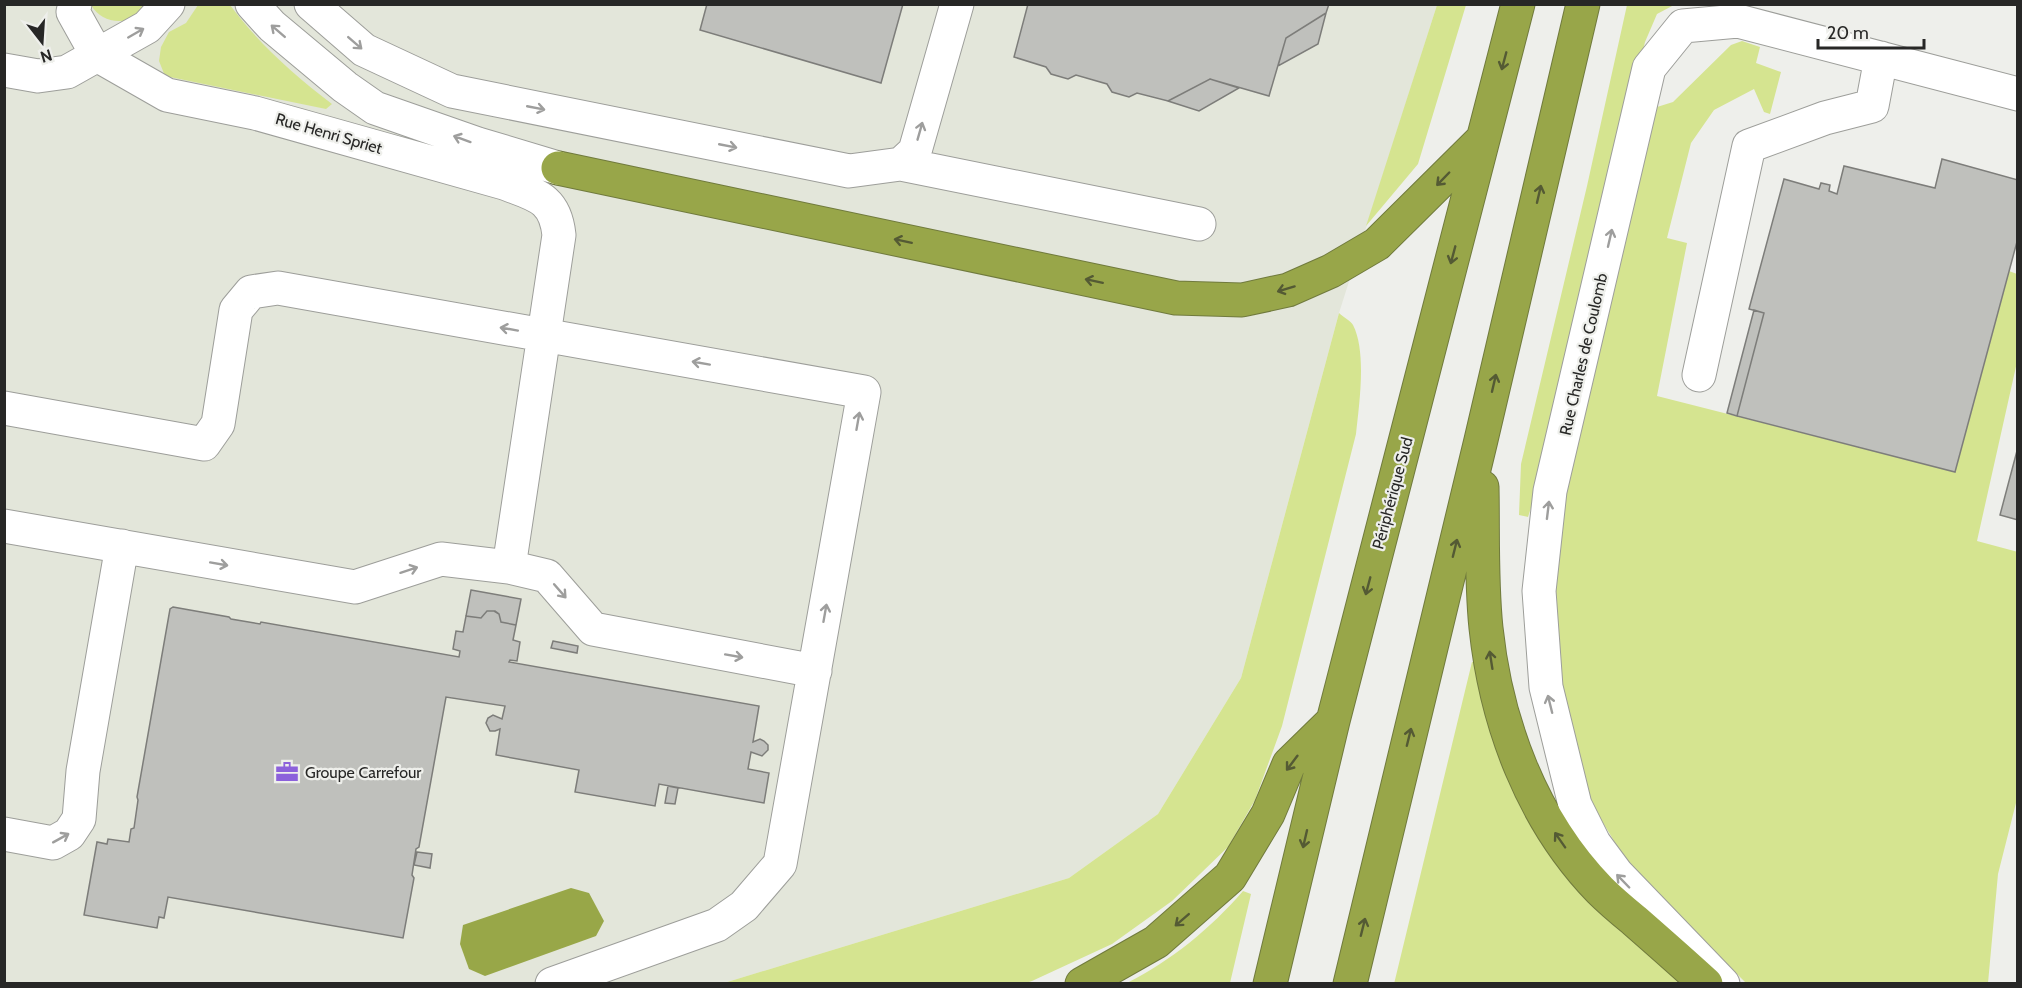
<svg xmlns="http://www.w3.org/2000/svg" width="2022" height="988" font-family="Cabin,sans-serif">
  <rect width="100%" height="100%" fill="#eeefeb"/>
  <path fill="#e3e6da" d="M5,5H1437L1339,313L1241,678L1158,814L1069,878L724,983L5,984Z"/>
  <path fill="#d5e490" d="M91,5H154C148,9 141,16 134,18C117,25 100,20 91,5Z
    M198,5H230C260,45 292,73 332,104L326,109L165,76L159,61L161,47L169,32L186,23Z
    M1437,5H1466L1418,164L1366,226Z
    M1627,5H1674L1657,14L1645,42L1541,477L1528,517L1519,515L1521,464L1587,186Z
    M1742,41L1760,47L1756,63L1781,72L1770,114L1764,112L1754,89L1714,110L1691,143L1667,238L1687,243L1657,396L1955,472L2009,271L2017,274V362L1977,541L2018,552L2017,799L1998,874L1988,983H1746L1630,867L1586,795L1557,697L1548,589L1565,492L1650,126L1657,107L1673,102L1731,45Z
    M1339,313C1343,317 1351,321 1353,325C1367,352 1359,405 1356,434L1282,726L1255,800L1228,847L1172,901L1112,944L1032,981L1023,984L724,983L1069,878L1158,814L1241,678Z
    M1472,662H1480L1486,708L1685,983L1394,984Z
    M1243,891L1251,894L1230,983H1127C1171,961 1211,928 1243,891Z"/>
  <path fill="#98a748" d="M571,888L589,893L604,921L596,936L485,976L469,969L460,944L463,925Z"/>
  <path fill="#bfc0bc" stroke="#7d7d7a" stroke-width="1.5" d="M707,4H903L881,83L700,30Z
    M1028,4H1329L1326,13L1286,38L1269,96L1210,79L1168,101L1137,93L1129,97L1112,92L1107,84L1076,75L1068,79L1051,74L1046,67L1014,57Z
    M1326,13L1318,44L1278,66L1286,38Z
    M1210,79L1239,88L1199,111L1168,101Z
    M1942,159L2018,180V238L1955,472L1737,416L1764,313L1749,309L1784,179L1819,189L1821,183L1830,185L1829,191L1837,194L1844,166L1935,188Z
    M1754,310L1764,313L1737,416L1727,413Z
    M2018,447V520L2000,515Z
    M471,590L521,599L516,625L501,622L499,614L494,611H487L481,618L466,616Z
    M173,607L229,617L231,619L260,624L261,622L459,657L460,651L453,649L456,631L463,632L466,616L481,618L487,611H495L499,614L501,622L516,625L513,640L520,642L517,661L510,660L509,662L759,706L753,742L760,739L764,741L768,745V750L762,756L751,752L748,769L769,773L764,803L659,784L655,806L575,792L579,770L496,755L500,729L495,731H490L486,723L488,718L493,715L502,719L505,706L446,697L419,847L416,849L412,875L414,878L403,938L168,897L164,918L159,917L157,928L84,915L97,842L107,844L108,839L129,842L131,829L134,828L138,800L137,797L170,609Z
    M553,641L578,646L577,653L551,648Z
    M668,786L678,788L675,804L665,803Z
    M417,852L432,854L430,868L414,865Z"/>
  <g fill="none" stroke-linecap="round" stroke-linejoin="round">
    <g stroke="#9d9e9a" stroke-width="35">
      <path id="minor" d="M75,4L73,12L97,55
        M252,4L272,26L345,87L375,108L478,144L558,168
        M311,4L364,50L452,91L849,171L901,164L915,151L957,4
        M97,55L167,95L255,113L504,183C535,195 555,197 559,235L509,567
        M4,70L38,76L67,72L147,27L168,4
        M901,164L1199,224
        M1699,375L1749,146L1825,118L1872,106L1881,58
        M4,408L204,444L218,424L236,310L251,292L278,288L864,392L780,864L744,906L717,925L552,984
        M4,526L355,587L441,559L509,567L547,576L593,629L815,671
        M4,834L53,843L69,834L79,819L83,771L122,546
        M1723,984L1617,874L1594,843L1575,805L1546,687L1539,591L1550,491L1649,68L1683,26L1738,21L2018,94"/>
    </g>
    <g stroke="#707a3d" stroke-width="35">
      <path id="highway" d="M558,168L1176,298L1242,300L1288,290L1331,271L1377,244L1483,139
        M1482,487C1483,533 1481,581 1486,628C1496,723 1532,820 1600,890C1611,901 1623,911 1634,920C1658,941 1682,962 1706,984
        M1082,984L1156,942L1230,877L1268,814L1289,764L1333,721
        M1270,984L1333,721L1518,4
        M1350,984L1481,440L1583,4"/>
    </g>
    <use href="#minor" stroke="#fff" stroke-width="33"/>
    <use href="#highway" stroke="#98a649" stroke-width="33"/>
  </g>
  <defs><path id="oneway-shaft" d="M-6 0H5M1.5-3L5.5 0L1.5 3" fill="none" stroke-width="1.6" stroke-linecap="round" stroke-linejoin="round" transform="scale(1.5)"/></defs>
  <g stroke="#9e9e9d">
    <use href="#oneway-shaft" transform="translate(278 31) rotate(-139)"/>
    <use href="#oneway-shaft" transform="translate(136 33) rotate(-30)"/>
    <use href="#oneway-shaft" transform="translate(355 43) rotate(41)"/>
    <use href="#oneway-shaft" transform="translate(536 108) rotate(11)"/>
    <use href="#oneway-shaft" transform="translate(920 131) rotate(-74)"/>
    <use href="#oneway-shaft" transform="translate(462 139) rotate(-160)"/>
    <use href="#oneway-shaft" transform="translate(728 146) rotate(11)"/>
    <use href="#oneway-shaft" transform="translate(1610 238) rotate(-77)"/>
    <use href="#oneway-shaft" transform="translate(509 329) rotate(-170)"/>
    <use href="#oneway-shaft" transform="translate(701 363) rotate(-170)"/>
    <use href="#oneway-shaft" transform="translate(858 421) rotate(-80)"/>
    <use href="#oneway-shaft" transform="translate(1548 510) rotate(-83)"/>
    <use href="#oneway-shaft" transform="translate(219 564) rotate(10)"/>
    <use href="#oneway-shaft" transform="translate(409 570) rotate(-18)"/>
    <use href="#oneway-shaft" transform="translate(560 591) rotate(49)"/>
    <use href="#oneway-shaft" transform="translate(825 613) rotate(-80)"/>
    <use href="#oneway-shaft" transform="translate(734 656) rotate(10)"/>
    <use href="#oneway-shaft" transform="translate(1550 704) rotate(-104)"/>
    <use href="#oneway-shaft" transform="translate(61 838) rotate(-29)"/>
    <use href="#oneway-shaft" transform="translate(1623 881) rotate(-134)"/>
  </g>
  <g stroke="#545a34">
    <use href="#oneway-shaft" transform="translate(1504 61) rotate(105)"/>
    <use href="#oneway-shaft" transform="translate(1443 179) rotate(134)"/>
    <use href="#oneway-shaft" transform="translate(1539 194) rotate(-77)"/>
    <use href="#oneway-shaft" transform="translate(903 241) rotate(-168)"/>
    <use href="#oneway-shaft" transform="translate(1453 255) rotate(105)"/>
    <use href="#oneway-shaft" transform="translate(1094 281) rotate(-168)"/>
    <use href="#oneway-shaft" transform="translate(1286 289) rotate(163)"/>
    <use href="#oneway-shaft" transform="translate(1494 383) rotate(-77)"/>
    <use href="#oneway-shaft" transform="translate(1455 548) rotate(-76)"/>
    <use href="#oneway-shaft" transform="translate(1368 586) rotate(105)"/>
    <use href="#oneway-shaft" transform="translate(1491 660) rotate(-99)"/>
    <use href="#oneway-shaft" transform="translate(1409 737) rotate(-76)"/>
    <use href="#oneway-shaft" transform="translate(1292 763) rotate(127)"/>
    <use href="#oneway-shaft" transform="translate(1305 839) rotate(103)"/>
    <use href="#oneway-shaft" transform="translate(1560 840) rotate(-125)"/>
    <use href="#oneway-shaft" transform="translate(1182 920) rotate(139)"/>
    <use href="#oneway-shaft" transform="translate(1363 927) rotate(-76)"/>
  </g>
  <defs>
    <g id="office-bare" transform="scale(1.8)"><path d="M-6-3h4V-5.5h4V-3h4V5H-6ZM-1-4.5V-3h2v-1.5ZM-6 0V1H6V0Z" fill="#8c61db" stroke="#eeefeb" stroke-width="2.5" paint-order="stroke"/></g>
  </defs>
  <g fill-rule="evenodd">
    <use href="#office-bare" x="287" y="772"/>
  </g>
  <g text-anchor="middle" stroke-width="4.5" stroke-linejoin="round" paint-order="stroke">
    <g font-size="16" fill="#272726" stroke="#eeefeb">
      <text transform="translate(329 133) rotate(16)" y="6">Rue Henri Spriet</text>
      <text transform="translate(1583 354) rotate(-77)" y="6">Rue Charles de Coulomb</text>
      <text transform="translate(1392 493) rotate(-75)" y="6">Périphérique Sud</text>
    </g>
    <g font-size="16" fill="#272726" stroke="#eeefeb" text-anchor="start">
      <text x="305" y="778">Groupe Carrefour</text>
    </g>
  </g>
  <rect width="2022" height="988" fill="none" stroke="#272726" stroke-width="12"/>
  <g transform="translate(42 42) rotate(163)" stroke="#eeefeb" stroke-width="4.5" paint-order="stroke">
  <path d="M0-4.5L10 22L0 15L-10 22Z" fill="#272726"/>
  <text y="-9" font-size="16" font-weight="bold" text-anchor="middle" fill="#272726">N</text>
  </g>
  <path d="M1818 39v9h106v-9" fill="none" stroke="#272726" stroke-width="3"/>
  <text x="1827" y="39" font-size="18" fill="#272726" stroke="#eeefeb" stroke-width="4.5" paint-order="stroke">20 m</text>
</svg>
